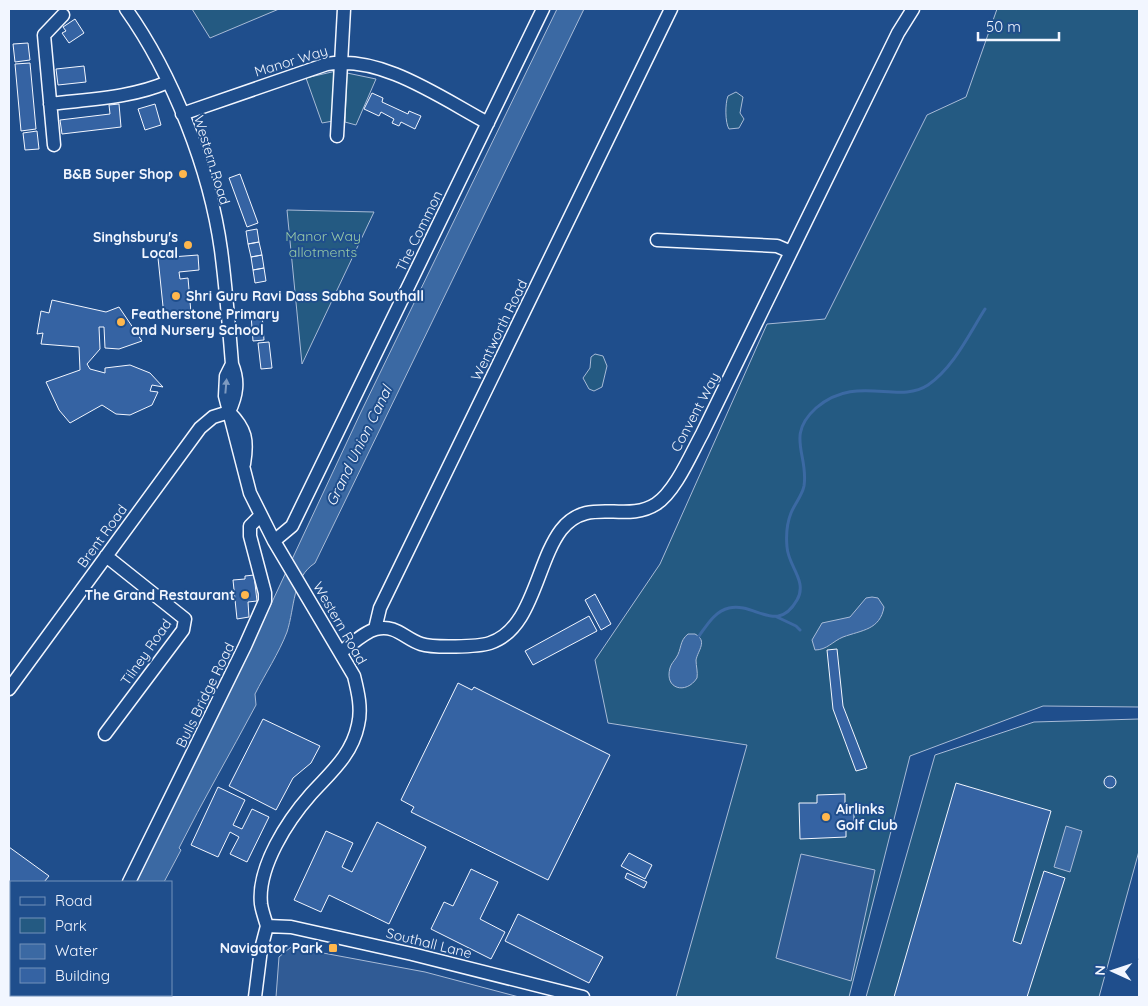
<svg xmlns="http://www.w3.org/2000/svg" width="1148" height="1006" font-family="Quicksand,sans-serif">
  <rect width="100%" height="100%" fill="#1f4e8c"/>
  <path fill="#245a82" stroke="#a8bbd7" d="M192,9H279L210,38Z
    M997,9H1139V707L1043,706L910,756L849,997H676L747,745L608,723L595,660L660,564L767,324L825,319L927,115L966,97Z
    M336,71L333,121L322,123L306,78Z
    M347,73L376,79L356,125L345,122Z
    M736,92L743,97L740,113L744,119L739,128L729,129C725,123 725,103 728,96Z
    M287,210L374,212L302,364Z
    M595,354L603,356L607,366L602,387L594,391L589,389L583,378L590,368L591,357Z
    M1139,719V851L1099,997H866L935,755L1034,722Z"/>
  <path fill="#305b95" stroke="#a8bbd7" d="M801,854L875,870L851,981L776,958Z
    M291,947L425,972L519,997H276L279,957Z"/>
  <path fill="#3b69a3" stroke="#a8bbd7" d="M557,9H584L315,563C292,578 295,607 287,632C279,653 265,674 255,694L256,705C230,754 203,800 179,848L181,850L164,882H134L243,664L361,412Z
    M872,597L878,598L884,607C880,630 862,630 843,637C833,641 827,650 815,650L812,640L822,623L850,617L866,598Z
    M688,634H695C708,641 698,650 696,660C696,666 698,672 697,678C686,695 664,689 670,668C671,664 674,661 676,658C682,649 679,641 688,634Z
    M1066,826L1082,831L1070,872L1054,867Z"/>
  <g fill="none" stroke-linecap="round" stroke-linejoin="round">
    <path stroke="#3b69a3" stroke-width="3" d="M777,617L796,626L800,630
      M699,636C707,625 715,611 729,608C755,602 777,635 797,600C808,581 788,566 787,547C786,536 787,523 791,513C795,503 802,496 804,486C809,455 785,436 816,408C856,373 898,405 928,385C954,367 969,334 985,309"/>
  </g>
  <path fill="#3563a3" stroke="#f2f6ff" d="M75,19L84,33L69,43L62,33L66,31L63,27Z
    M28,43L30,60L15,62L13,44Z
    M30,63L36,129L21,131L15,64Z
    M84,66L86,82L58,85L56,69Z
    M372,93L383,98L382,102L408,114L409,111L421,116L415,129L401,122L399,126L392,123L394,119L381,112L379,116L364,109Z
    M119,104L121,127L62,134L60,120L110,114L109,105Z
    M155,104L161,125L145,130L138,109Z
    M37,131L39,149L25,150L23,133Z
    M240,174L258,223L247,227L229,178Z
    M257,229L259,242L248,244L246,231Z
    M259,242L262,255L251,257L248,244Z
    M198,255L199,270L179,272L180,279L188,278L191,313L164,316L158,258Z
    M262,255L264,268L253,270L251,257Z
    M264,268L266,281L255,283L253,270Z
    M52,300L106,312L119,307L142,341L119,349L105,348L104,327H99L100,349L87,364L90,369L105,373V368L130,365L150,373L163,387L152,385L150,391L158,392L152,405L130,415L116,414L102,405L70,423L59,410L46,382L80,370L79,347L41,344L43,333L37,334L41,311L49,313Z
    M262,314L264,340L253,341L251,315Z
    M269,342L272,368L261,369L258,343Z
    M254,575L257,601L248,602L249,617L237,619L233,580L245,579V576Z
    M595,594L611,624L601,630L585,600Z
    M589,616L597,631L533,665L525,651Z
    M837,649L843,706L867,768L856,771L833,709L827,650Z
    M458,683L472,690L474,687L610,755L548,880L411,812L414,807L401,800Z
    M263,719L320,746L311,763L293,778L276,810L229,786Z
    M1104 782a6 6 0 1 1 12 0a6 6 0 1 1-12 0Z
    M956,783L1051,811L1013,941L1021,944L1044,871L1065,878L1027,997H894Z
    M218,787L245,800L233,825L242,829L252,809L269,817L247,862L230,854L239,837L230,832L218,857L191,845Z
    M845,794V808H854V827H846V837L800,839L799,803H817V795Z
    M377,822L426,847L389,924L329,895L321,912L294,900L326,831L353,843L342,867L352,872Z
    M9,847L49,876L44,882H11V995H44L43,997H9Z
    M629,853L652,865L645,879L621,866Z
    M471,869L498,882L480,919L505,932L491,959L431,929L444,902L453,906Z
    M627,873L647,882L644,888L625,878Z
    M518,914L603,957L589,983L505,941Z"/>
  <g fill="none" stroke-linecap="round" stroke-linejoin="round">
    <g stroke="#f2f6ff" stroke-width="15">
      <path id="minor" d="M126,9C173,75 210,170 221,250C226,288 229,326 232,364C239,381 237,395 229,412C246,429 248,440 244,464
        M50,104C90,99 131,98 168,82
        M182,114L327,64C382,55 441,98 488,123
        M337,136L344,9
        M54,145L44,35L63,15
        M657,240L777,246L791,252
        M232,364L226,376L225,396L250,493L274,541L354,676C358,692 362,709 358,725C352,755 330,773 311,794C288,820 257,867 261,904C262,911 265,919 267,926
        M274,541L292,526L543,9
        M375,629L380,608L671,9
        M341,652C351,645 364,632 376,629C396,624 405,639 421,644C433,648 478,647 490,643C533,629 536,563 561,530C588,495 625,524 656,504C675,492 691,454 702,434L898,33L913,9
        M9,689L200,428L213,417L229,412
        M105,734L183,630L185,619L106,556
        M129,882L245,646L265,601V593L250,536V526L260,516
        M267,926L291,927L412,954L583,997
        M255,997L261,949L267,926"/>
    </g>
    <use href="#minor" stroke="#1f4e8c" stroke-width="12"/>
    <path stroke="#f2f6ff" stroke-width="1" stroke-dasharray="6 2.5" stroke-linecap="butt" d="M65,997L66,995"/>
  </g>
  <defs><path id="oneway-solid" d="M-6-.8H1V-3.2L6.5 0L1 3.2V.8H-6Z" transform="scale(1.25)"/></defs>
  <use fill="#7e9ac0" href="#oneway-solid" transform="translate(226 386) rotate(-85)"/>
  <g fill="#ffb74d" stroke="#1f4e8c" stroke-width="2">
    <circle cx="183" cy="174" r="5"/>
    <circle cx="188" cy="245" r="5"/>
    <circle cx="176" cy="296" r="5"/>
    <circle cx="121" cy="322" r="5"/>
    <circle cx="245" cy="595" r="5"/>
    <circle cx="826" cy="817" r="5"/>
    <rect x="328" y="943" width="10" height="10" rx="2.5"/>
  </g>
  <g text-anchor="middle" stroke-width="4" stroke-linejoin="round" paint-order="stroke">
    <g font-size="14" fill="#f2f6ff" stroke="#1f4e8c">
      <text transform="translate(291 61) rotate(-17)" y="5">Manor Way</text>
      <text transform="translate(212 160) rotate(73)" y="5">Western Road</text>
      <text transform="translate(419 231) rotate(-64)" y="5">The Common</text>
      <text transform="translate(499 330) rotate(-64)" y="5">Wentworth Road</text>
      <text transform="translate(695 412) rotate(-62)" y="5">Convent Way</text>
      <text transform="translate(102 536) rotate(-54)" y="5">Brent Road</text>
      <text transform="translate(340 623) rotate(60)" y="5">Western Road</text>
      <text transform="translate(146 652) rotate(-55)" y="5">Tilney Road</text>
      <text transform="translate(205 695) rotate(-64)" y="5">Bulls Bridge Road</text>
      <text transform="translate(429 943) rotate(14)" y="5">Southall Lane</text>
    </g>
    <g font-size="14" font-weight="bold" fill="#f2f6ff" stroke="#1f4e8c" text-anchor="end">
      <text x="173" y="179">B&amp;B Super Shop</text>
      <text x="178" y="242">Singhsbury's<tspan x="178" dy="16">Local</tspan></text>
      <text x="186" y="301" text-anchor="start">Shri Guru Ravi Dass Sabha Southall</text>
      <text x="131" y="319" text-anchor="start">Featherstone Primary<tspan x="131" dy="16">and Nursery School</tspan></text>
      <text x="235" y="600">The Grand Restaurant</text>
      <text x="836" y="814" text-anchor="start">Airlinks<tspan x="836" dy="16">Golf Club</tspan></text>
      <text x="323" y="953">Navigator Park</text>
    </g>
    <g font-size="14" fill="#97c8a6" stroke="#1f4e8c">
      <text x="323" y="241">Manor Way<tspan x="323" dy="16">allotments</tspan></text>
    </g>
    <g font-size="15" font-style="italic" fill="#f2f6ff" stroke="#1f4e8c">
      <text transform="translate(359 446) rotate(-64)" y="5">Grand Union Canal</text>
    </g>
  </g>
  <rect width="1148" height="1006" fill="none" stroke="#f2f6ff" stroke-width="20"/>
  <rect x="10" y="881" width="162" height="115" fill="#1f4e8c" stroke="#7391ba"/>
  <rect x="20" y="897" width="25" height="8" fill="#1f4e8c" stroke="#7391ba"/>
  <text x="55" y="906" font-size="15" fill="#f2f6ff">Road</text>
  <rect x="20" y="918" width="25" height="15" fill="#245a82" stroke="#7391ba"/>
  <text x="55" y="931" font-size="15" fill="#f2f6ff">Park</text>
  <rect x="20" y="944" width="25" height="15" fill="#3b69a3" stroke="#7391ba"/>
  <text x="55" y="956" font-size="15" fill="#f2f6ff">Water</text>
  <rect x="20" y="968" width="25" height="15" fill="#3563a3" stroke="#7391ba"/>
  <text x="55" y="981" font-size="15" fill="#f2f6ff">Building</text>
  <g transform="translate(1113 971) rotate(273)" stroke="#1f4e8c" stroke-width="4" paint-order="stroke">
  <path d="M0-4L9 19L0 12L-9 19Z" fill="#f2f6ff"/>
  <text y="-8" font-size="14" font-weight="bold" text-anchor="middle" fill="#f2f6ff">N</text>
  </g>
  <path d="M978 32v8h81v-8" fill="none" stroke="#f2f6ff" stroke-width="2.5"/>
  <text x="986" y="32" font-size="15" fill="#f2f6ff" stroke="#1f4e8c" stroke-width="4" paint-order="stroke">50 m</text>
</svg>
